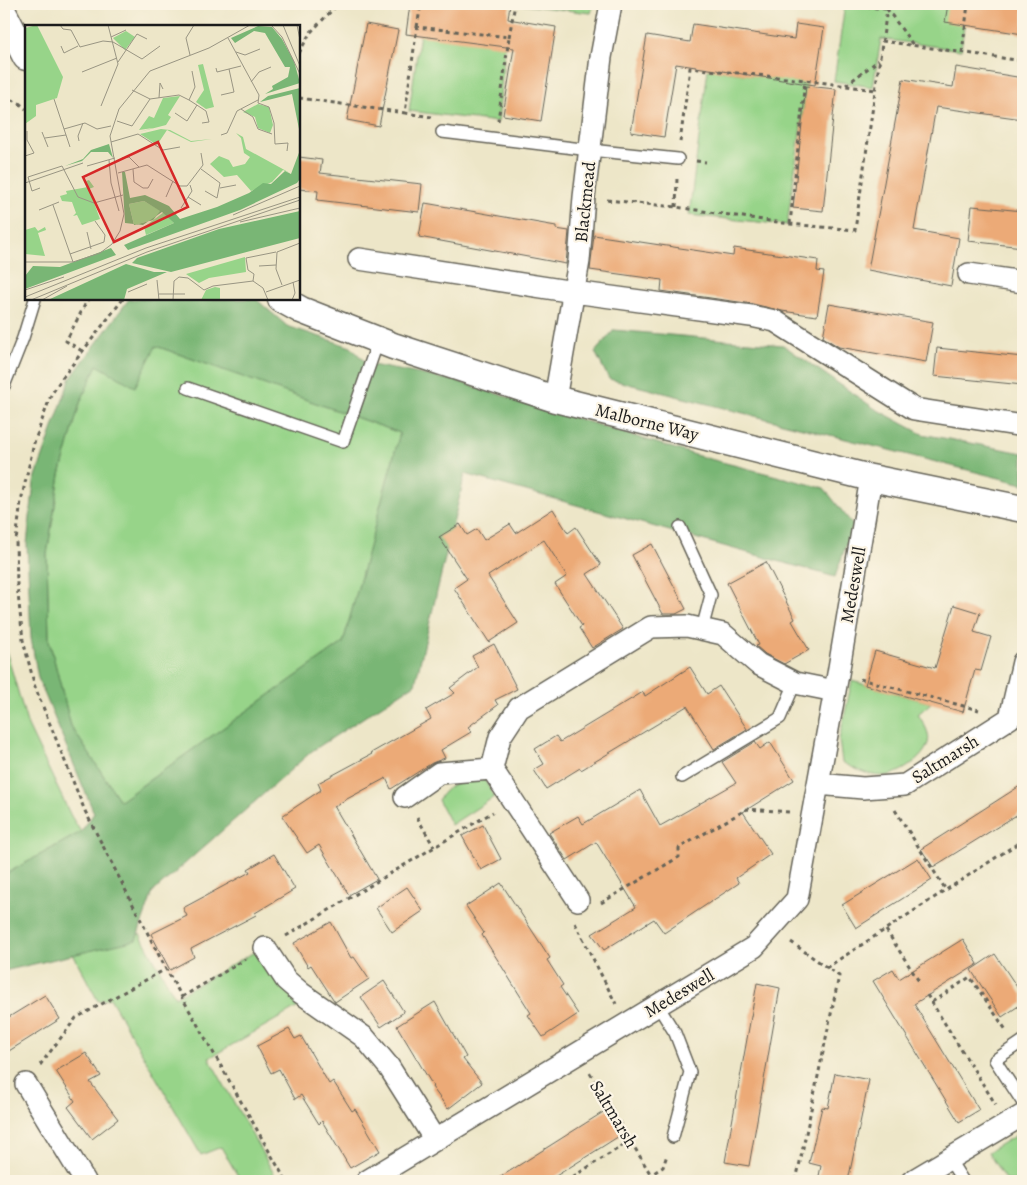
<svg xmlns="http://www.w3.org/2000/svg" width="1027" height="1185" font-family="Alegreya,serif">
  <rect width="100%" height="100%" fill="#fcf5e5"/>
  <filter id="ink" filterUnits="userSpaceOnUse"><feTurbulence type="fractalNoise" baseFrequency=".02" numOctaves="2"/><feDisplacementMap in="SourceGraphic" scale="10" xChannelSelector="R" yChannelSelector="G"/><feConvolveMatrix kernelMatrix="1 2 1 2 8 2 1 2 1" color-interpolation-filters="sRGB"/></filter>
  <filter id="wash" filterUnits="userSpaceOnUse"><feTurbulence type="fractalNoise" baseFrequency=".0096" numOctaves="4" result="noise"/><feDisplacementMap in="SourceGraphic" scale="20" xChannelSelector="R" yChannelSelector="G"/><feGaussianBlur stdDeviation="1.12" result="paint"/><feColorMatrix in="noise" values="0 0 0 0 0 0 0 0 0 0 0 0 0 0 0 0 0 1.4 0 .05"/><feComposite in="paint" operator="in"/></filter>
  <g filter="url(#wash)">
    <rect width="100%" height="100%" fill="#ede6c8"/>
    <path fill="#97d489" stroke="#5a7852" d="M516,4H594L591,13Z
      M845,4H920L966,9L961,50L881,39L873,87L834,81Z
      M420,33L505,43L498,122L409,111Z
      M708,69L807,83L787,225L689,215Z
      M156,346L400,433L343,643L120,801L71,726L49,640L47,554L60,475L80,403L97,364Z
      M4,614L5,647L28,726L71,816L81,832L4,875Z
      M852,681L931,703L918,714C923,723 931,733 928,743C924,759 898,776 882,776C868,776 853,768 842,762L839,740Z
      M485,780L494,797L451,825L438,800C452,780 462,781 485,780Z
      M140,934L175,997L265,946L281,979L300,1006L209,1058L278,1181H241L221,1147L201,1155L110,998L98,1001L73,954Z
      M1023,1131V1181H1006L988,1152Z"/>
    <path fill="#79b675" stroke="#4a6948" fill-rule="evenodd" d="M129,299H256L287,326L351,347L367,364L456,381L702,457L824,488L853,525L835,577L465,474L415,684L312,751L153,892L136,940L4,971V875L81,832L94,813L38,678L31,638L27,544L34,482L70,379ZM156,346L400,433L343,643L120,801L71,726L49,640L47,554L60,475L80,403L97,365L135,387Z
      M614,330L783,345L874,408L922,434L1023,453V484L609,379L595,352Z"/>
    <g id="blocks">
      <path fill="#ecaa77" d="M410,4H510L508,19L556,27L541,121L503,115L514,48L406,34Z
        M948,4H1023V34L945,22Z
        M366,24L398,30L379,126L347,120Z
        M693,24L794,39L796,24L824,28L815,85L676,64L664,137L631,132L647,35L690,42Z
        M956,67L1023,78V119L936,107L914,230L959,238L951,286L868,270L903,79L953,87Z
        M806,86L836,89L823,211L793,208Z
        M299,157L322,160L320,173L422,184L419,212L317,200L318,191L299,189Z
        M425,203L556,226V229L569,231L566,264L419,237Z
        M972,206L1023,211V247L968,241Z
        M594,235L733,256L734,248L818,260L817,271L824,272L817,316L782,311L753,304L661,291L662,280L590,270Z
        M829,304L933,322L926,362L839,347L823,337Z
        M937,348L1023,357V385L934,376Z
        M553,509L568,533L576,527L601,565L587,574L623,629L592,648L579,628L582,626L555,584L567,576L544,540L488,576L518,623L489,642L454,588L467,579L439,537L460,524L467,535L477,529L484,540L510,524L516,533Z
        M652,544L686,609L676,614H663L632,555Z
        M766,562L795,619L792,621L809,650L784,664L765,654L756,646L759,645L727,583Z
        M954,605L980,613L974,632L991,637L981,671L975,670L963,712L865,685L875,651L935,668Z
        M494,644L517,689L495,700L498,705L468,727L471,732L441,750L445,758L432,763L391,789L386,778L334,806L377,879L349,895L319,845L307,853L282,816L321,790L318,783L372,754L371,753L431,719L426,710L455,693L450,688L478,667L472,656Z
        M690,667L707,694L719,686L747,729L714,749L687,706L581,770L580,768L546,789L534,770L544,764L535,749L556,736L560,742L643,692L645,696Z
        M755,742L760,749L770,742L794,780L743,812L771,854L736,878L739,883L664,933L654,919L604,950L592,934L636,907L596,842L567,860L549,833L578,816L583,824L640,790L660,826L736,783L722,762Z
        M1023,784V811L933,867L921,849Z
        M483,825L501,859L481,870L462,836Z
        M274,854L295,889L255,913L256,915L191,949L194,957L170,970L151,934L187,916L183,908L250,872L248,869Z
        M918,858L932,880L856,928L842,905Z
        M501,883L550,958L547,960L563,985L560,987L578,1014L543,1037L528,1015L531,1013L482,935L484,933L466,906Z
        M407,887L423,911L392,932L376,908Z
        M331,922L351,958L354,957L369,979L335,1002L311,965L308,967L294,943Z
        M963,939L978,964L914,1004L979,1110L959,1122L873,981L893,969L899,979Z
        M995,954L1023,996V1003L1002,1017L971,970Z
        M384,981L404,1012L381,1027L361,997Z
        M757,983L780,988L749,1166L725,1162Z
        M45,995L60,1019L4,1054V1020Z
        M435,1002L466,1057L463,1059L482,1083L448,1109L432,1087L433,1086L397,1026Z
        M289,1029L295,1039L301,1036L329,1084L333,1081L352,1111L355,1109L380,1151L350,1168L322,1121L319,1124L301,1095L295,1099L279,1069L271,1073L257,1046Z
        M86,1053L101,1076L90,1082L118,1119L92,1139L68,1107L75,1101L56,1071Z
        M835,1073L869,1080L848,1181H818L821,1166L809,1163L822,1107L828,1108Z
        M608,1109L624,1133L548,1181H494Z"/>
    </g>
  </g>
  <g filter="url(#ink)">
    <use href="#blocks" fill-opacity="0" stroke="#656358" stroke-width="1"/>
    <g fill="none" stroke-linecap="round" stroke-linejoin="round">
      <g stroke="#656358" stroke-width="14">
        <path id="service" d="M442,132L590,150L678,159
          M4,386L23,338L35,299
          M188,388L343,442L378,341
          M680,527L711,595L702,629
          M682,777L780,718L795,683
          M658,1006L675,1033L690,1072L673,1137
          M1023,1041L995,1060L1023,1103
          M949,1159L963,1181"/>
      </g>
      <g stroke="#656358" stroke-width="24">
        <path id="minor" d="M359,259L574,292L751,316L775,321L914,409L1023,426
          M969,274L1023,282
          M555,399L579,261L584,197L601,57L611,4
          M818,784L863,788L905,785L1010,718L1023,662
          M405,797L439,773L492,769
          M578,900L492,769L500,737L519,708L651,627L687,626L723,634L758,664L795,683L835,691
          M265,948L286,980L301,993L364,1037L389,1067L435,1140
          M26,1084L85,1181
          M367,1181L754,947L797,899L838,674L871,478
          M912,1181L1023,1115"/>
      </g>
      <g stroke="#656358" stroke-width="29">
        <path id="tertiary" d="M4,14L26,57
          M281,299L301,310L393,346L555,399L871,478L1023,509"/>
      </g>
      <path stroke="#656358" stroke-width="3" stroke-dasharray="4 4" stroke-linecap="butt" d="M842,4L886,9
        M880,4L887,9L913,45
        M417,27L421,4
        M509,37L515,4
        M882,41L1023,61
        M299,53L310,33L338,4
        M962,53L968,4
        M846,85L879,60
        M4,97L19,103L26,109
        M299,98L405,113
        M432,117L405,113L417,27L509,37L498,121
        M680,142L690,68L805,80L875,90
        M696,161L706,162
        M607,200L676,207L790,224L855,230L887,9
        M676,207L677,178
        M790,224L805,80
        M123,299L62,378L51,395L34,443L21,501L16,541L17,585L23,640L35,687L85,811L166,969L286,1181
        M82,351L66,341L88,299
        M860,679L979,710
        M895,810L946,890
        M417,817L434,847
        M601,903L679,857V848L747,809L790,812
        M575,923L616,1004
        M886,930L920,983
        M286,936L493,812
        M791,942L839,976L796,1181
        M826,968L1023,840
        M927,995L996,1105
        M182,997L246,959
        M932,1002L970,977L1006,1030
        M40,1065L76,1018L166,969
        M590,1073L651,1175
        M566,1181L630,1141
        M641,1181L663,1167L667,1155"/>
      <use href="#service" stroke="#fff" stroke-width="11"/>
      <use href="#minor" stroke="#fff" stroke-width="21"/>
      <use href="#tertiary" stroke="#fff" stroke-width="26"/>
    </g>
  </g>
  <g text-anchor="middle" stroke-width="4.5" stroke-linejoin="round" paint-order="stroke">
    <g font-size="18" fill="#1c1c1c" stroke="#fcf5e5">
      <text transform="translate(585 202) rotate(-84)" y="6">Blackmead</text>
      <text transform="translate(647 422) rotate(14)" y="6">Malborne Way</text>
      <text transform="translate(853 585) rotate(-80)" y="6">Medeswell</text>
      <text transform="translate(945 759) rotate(-32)" y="6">Saltmarsh</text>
      <text transform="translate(679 993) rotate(-31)" y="6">Medeswell</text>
      <text transform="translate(614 1114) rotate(59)" y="6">Saltmarsh</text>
    </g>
  </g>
  <g transform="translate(25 25)">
    <rect width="275" height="275" fill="#ede6c8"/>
    <path d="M12,0L38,52L32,73L11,80V91L0,99V3ZM101,6L110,12L100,25L88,13ZM178,39L189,82L181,84L171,77L179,65L173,40ZM155,71L143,90L146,92L141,100L114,107L128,103L114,105L124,91L129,93L138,73ZM233,79L244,82L248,100L245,108L233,103L230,92L218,87ZM136,104L145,105L166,116L187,114L166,117L142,105L132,120L115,109ZM211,108L218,112L221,124L265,148L258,145L247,157L226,166L212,150L199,152L185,139L194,131L204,135L208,142L220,139L225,132L219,128L216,113ZM64,155L69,162L64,164L75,194L57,200L52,190L48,191L51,188L47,177L37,176L35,171L42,169L41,166L63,162L61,156ZM119,176L136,186L128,195L109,200L104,179ZM139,187L149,198L121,210L119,202ZM10,202L13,206L20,202L21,205L13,208L20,231L0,229V205ZM220,232L221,247L184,253L174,258L161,249ZM190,262L195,263V275H176L181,265Z" fill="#97d489"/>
    <path d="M233,1L247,2L257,14L269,36L275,58L240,69L248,64L247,61L263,52L265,42H260L240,8L229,6L210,18L206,13ZM275,63V109L267,69L235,77L243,71ZM84,119L88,133L83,127H66L57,136L40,141L58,134L66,125ZM275,125V154L272,158L215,185L103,225L99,220L149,198L137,187L118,200L100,198L97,147H100L105,173L120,170L144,181L155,194L192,182L224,168L238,158L246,159L260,146L266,149ZM119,176L135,186L128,195L109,200L104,179ZM275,186V213L146,247L107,238L112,233L194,204ZM86,223L91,230L0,264V251L8,241L35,242ZM101,239L129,247H142L102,264L99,275H23Z" fill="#79b675" fill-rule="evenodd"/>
    <path fill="none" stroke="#999583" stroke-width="1" d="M35,0L38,4L46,5L55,22L78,16L88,17L117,34L135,21M246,0L257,12L275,49M258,0L275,41M272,0L275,15M86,12L101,5M203,13L234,70L233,78L244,82L249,98L250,119L263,118L262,126M36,21L39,28L53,21M211,27L220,30L235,24M165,30L161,13L169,0M93,37L112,9L122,14M191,43L192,47L216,41M57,47L92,33M226,57L234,47L246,42M196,70L209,67L204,44M134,73L135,58L138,64M29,74L45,122M125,74L154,70L164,75L170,62L167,46M164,75L181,86L184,97L177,98M76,81L93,39L83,0M216,84L228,92L233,104L247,109M150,88L162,96L172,80M92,96L107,101L125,74L107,65M39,104L60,98L72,104L86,101M17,107L23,122M196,110L202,108L212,86L233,75M20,113L41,110M54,116L53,111L58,98M86,117L113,109L138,125L155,122M0,131L9,128L2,115V106M97,133L104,132L114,142M84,135L86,158L94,186M62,141L90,133M108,144L109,157L118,163H123L128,154M176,144L195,158L192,173L180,166M93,148L122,140L155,161H162L178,140L176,128M0,158L58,138M15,163L7,166L3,152L37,141L53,172L69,178L98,170M195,163L211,160M141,172L148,156M163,172L176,180M28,180L48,237M156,183L167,166L165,160M14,185L34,177M208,190L275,161M215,197L275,183M62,207L66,224M45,229L79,217L80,210L70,196M0,237H48L75,228L87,219L95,206L99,189L85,111L94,84L125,46L184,23L225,0M234,241L251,240M132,255L134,275M228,256L229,249L223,245L221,233L251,227M257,260L251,244L252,227L275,218M0,265L39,252M179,265L188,261L228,256L238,263L243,275M103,267L122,259M241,267L275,255M134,269H160M0,272L121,223L275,172M6,275L122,227L275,175M17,275L42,261M148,275L149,256L154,252L163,253L179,265M267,275L270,268L268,257"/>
    <path fill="#d62828" fill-opacity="0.15" stroke="#d62828" stroke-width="2.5" d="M133,117L163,182L89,217L58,152Z"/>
    <rect width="275" height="275" fill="none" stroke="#1c1c1c" stroke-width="2.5"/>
  </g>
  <rect width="1027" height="1185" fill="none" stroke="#fcf5e5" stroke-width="20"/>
</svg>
